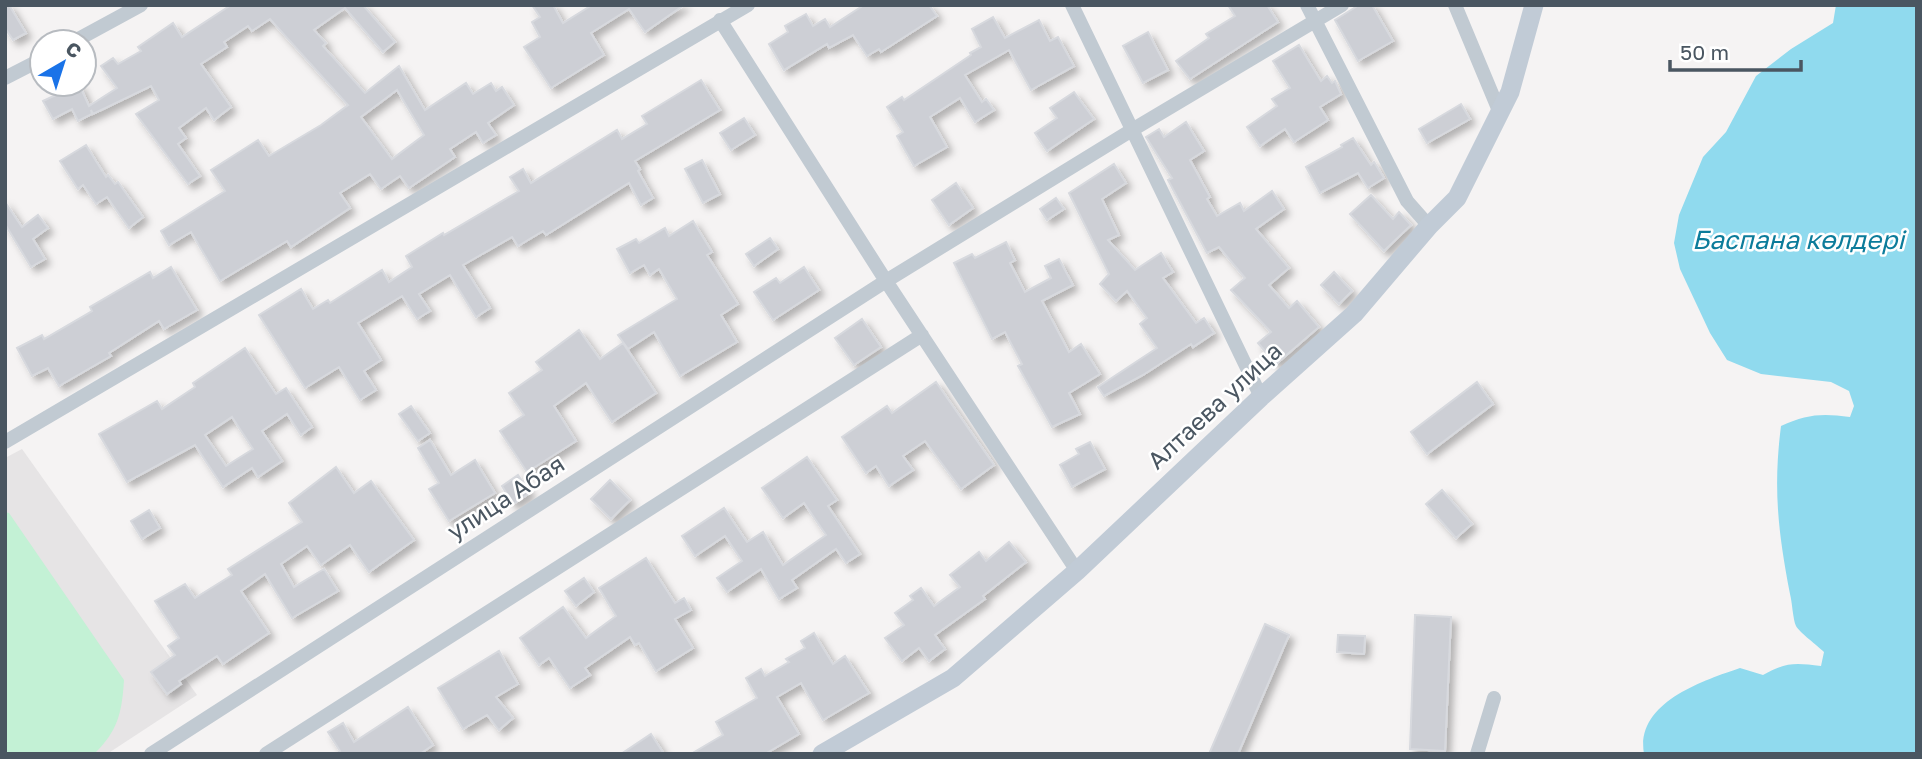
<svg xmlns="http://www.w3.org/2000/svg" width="1922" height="759" font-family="'Golos Text',sans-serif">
  <defs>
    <filter id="shadow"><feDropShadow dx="5" dy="5" stdDeviation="3.5" flood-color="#0004"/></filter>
  </defs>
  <rect width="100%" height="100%" fill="#f5f3f3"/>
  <path fill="#e6e4e5" d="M22,449L197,695L107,754H5V458Z"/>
  <path fill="#c3f1d5" d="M5,512L9,513L124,680C122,712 118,731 94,754H5Z"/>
  <path fill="#90daee" d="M1836,5H1917V754H1644C1635,703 1702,681 1740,668L1763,675C1786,662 1795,663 1821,666L1824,652C1818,646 1799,632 1796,626C1793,620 1792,601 1790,594C1778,531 1773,489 1781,426C1807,414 1822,413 1850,417L1854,406L1849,391L1831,382L1761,374L1727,360L1710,333L1680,269L1674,243L1679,215L1703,157L1726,132L1756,76L1791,49L1833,23Z"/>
  <path fill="#cdcfd5" stroke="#d7d9de" stroke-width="2" fill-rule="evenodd" filter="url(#shadow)" d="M5,5H9L26,33L13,40L5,28Z
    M231,5H363L395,42L383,52L345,8L314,30L326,43L323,46L365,93L399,66L425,110L466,83L473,94L491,83L496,91L502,87L514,105L488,123L496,135L483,143L476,132L450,149L455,157L409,188L400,176L381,189L370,174L340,193L350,208L291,247L287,241L220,281L191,232L169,245L161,231L225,191L211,170L258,140L269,156L321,125L348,105L270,19L252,31L248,26L224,42L227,47L201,64L231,107L214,120L206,108L179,128L186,138L178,144L200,176L188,184L136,114L159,100L151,86L93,114L91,110L92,114L78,121L72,109L53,119L43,101L79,84L89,106L117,88L101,66L113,58L118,64L141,51L138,47L173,23L182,37ZM397,90L424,135L392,159L361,117Z
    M532,5H553L563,23L592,5H684L645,32L629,9L591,33L604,55L551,88L524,47L540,37L532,22L540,17Z
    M864,5H929L937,16L881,52L879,49L867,56L853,35L829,48L827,44L784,70L769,44L788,32L785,26L806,14L813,26L825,19L830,27Z
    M1228,5H1267L1278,22L1190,79L1176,61L1209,38L1206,34L1235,16Z
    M1359,5H1372L1393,41L1358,61L1335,20Z
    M993,17L1005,38L1039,20L1050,41L1058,37L1074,66L1031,90L1009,50L965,75L982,102L986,99L994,110L975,122L960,98L930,117L947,147L914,166L897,136L903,132L887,107L902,97L904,100L971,55L970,53L981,47L972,29Z
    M1148,32L1168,70L1143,83L1123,46Z
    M1299,45L1321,81L1327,76L1332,83L1335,81L1341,94L1320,107L1328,120L1294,142L1285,129L1260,146L1247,127L1277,106L1272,99L1290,88L1273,61Z
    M701,80L720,110L635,161L640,169L638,171L653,198L641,205L629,183L546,235L543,231L518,246L512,237L463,265L490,308L476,317L450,275L419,294L430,311L417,319L402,296L358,323L381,360L364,371L376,390L360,400L339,367L305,388L259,315L301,289L313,309L328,300L330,303L382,270L389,282L412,267L406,256L443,233L444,235L519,191L510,177L523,169L531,183L617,130L622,139L647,124L642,116Z
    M1074,92L1094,119L1047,151L1035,133L1057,118L1050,108Z
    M1461,104L1470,119L1427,143L1419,129Z
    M744,118L755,135L731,150L720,133Z
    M1186,122L1204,151L1190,160L1210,197L1207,199L1217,216L1240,203L1244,211L1272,191L1284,209L1256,229L1289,268L1269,285L1289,308L1297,301L1319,327L1276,364L1258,343L1271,332L1231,290L1245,278L1219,247L1207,253L1168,180L1172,178L1146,137L1159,129L1164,137Z
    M1353,138L1371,165L1374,162L1384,178L1368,188L1358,173L1320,193L1306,167L1342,147L1341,145Z
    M86,145L106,177L108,175L115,184L118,182L143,217L129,228L107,197L96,204L83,185L78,189L60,161Z
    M702,160L720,194L703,203L685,169Z
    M1114,164L1126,183L1102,199L1119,235L1108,240L1135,270L1161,253L1173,272L1163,278L1196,323L1204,318L1214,333L1193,347L1191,344L1143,375L1104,396L1098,387L1157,348L1140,324L1147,318L1127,291L1116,301L1100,284L1109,274L1069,193Z
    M956,183L973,208L949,225L932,200Z
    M1371,195L1393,219L1399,212L1411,225L1384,251L1350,214Z
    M1056,198L1064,209L1047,220L1040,209Z
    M5,202L22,227L38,215L48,228L33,239L45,259L31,267L5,224Z
    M693,221L712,252L707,255L738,304L721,315L737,342L680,376L654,332L628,349L618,335L677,299L659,269L650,275L644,265L630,273L617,249L636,239L639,243L665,228L669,236Z
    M770,238L778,249L754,266L746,254Z
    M1006,242L1015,260L1010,263L1025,292L1051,278L1045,266L1059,259L1073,285L1042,301L1069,352L1081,344L1100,374L1069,393L1080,414L1052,427L1018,366L1022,364L1005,332L992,339L954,263L972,254L975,258Z
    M171,267L197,310L164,329L159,321L109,353L111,356L59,386L48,368L32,376L17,348L42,335L44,339L92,311L90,307L150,272L153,278Z
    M804,267L819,290L773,320L754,292L776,278L780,283Z
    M1334,272L1352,291L1339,304L1321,285Z
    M862,319L881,347L854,365L835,338Z
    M579,330L600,359L623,343L656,393L612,422L586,383L554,406L576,441L527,472L500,431L524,415L509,393L542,370L536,362Z
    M245,348L276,394L286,388L312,427L301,435L287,414L262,431L282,461L258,477L252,468L223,487L195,445L127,482L99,434L157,401L162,409L195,387L193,383ZM232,417L253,449L226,466L205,435Z
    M936,382L994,465L961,489L925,441L903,456L913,470L889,486L876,466L866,473L842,437L887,406L892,413Z
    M1477,382L1493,404L1427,454L1411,432Z
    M411,406L430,433L418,441L399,414Z
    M430,440L451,475L475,460L495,493L449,521L429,489L439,483L418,448Z
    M1090,442L1105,469L1072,487L1060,465L1079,454L1076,449Z
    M807,457L837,500L828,506L860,554L846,563L836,549L792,580L797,588L779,599L761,569L727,592L717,578L742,561L725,536L695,556L682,536L724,508L747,542L763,532L783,565L826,535L804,503L783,518L762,488Z
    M336,467L354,493L371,481L414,540L369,572L350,545L321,565L307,546L281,564L294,587L324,569L338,591L292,618L265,574L241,591L269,633L223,664L217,656L179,681L181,684L167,694L151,672L175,655L168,646L179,638L155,601L185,584L195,598L232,575L228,569L302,522L289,503Z
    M518,475L530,493L513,504L502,486Z
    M610,480L630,500L611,519L591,499Z
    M1442,490L1472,524L1456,538L1426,504Z
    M149,510L160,528L142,539L131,521Z
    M1009,542L1026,562L983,596L985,599L935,635L945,649L929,661L919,648L902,661L885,638L904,625L895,613L913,600L910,596L921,588L934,606L960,587L950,575L979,552L986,561Z
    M646,558L675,603L684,598L691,610L675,619L693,648L656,671L639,643L635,645L630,637L585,668L590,675L570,688L549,658L539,665L520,638L563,607L586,638L616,616L599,588Z
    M584,578L594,592L576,606L565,591Z
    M1415,615L1451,617L1445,751L1410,749Z
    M1265,624L1289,635L1238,754H1209Z
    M814,633L833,664L845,656L869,693L823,720L801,683L777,697L799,734L765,754H691L723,735L716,722L757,698L746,678L761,669L765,676L789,662L786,659L805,648L801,641Z
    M1338,635L1365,636L1364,654L1337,652Z
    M499,651L518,684L496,697L513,718L499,730L487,715L463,729L438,688Z
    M408,707L433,745L420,754H336L340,751L328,732L343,723L354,742Z
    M651,734L664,754H621Z"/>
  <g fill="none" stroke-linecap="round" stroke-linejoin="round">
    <path stroke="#c1cad2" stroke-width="14" d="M1072,5L1261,397
      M1307,5L1407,201L1429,226
      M1455,5L1500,113
      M720,20L886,281L1077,571
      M73,42L141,5
      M5,78L42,59
      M5,442L748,5
      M151,754L886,281L1132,130L1342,5
      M266,754L922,335
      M1477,754L1494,698"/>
    <path stroke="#c1cbd6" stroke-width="19" d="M822,754L953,678L1077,571L1261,397L1354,314L1429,226L1457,198L1510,92L1534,5"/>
  </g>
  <g text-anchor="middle" stroke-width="5" stroke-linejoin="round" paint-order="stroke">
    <g font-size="24" fill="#4a5661" stroke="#fff">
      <text transform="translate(1215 406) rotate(-43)" y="8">Алтаева улица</text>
      <text transform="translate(506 498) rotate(-33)" y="8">улица Абая</text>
    </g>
    <g font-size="26" font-style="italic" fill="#0c7c9b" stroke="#fff">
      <text x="1798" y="249">Баспана көлдері</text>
    </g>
  </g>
  <rect width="1922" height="759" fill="none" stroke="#4a5661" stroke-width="14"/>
  <g transform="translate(63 63) rotate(39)"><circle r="33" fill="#ffffff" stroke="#b7bbc0" stroke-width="2"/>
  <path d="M0-5L12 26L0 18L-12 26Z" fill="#1a73e8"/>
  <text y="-10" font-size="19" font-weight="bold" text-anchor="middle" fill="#4a5661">С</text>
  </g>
  <path d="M1670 60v10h131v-10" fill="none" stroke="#4a5661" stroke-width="3.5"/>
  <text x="1680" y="60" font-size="21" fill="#4a5661" stroke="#ffffff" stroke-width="5" paint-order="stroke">50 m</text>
</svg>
